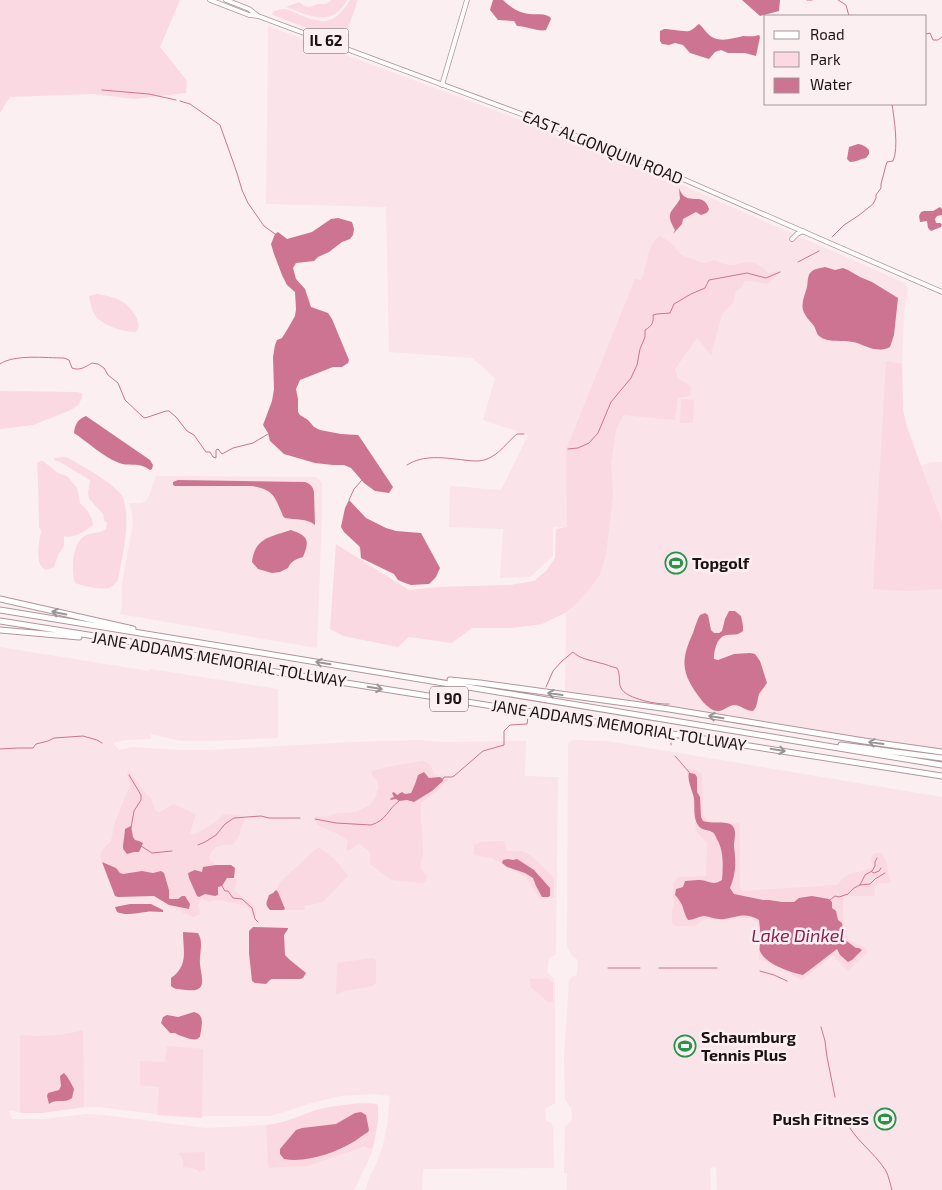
<svg xmlns="http://www.w3.org/2000/svg" width="942" height="1190" font-family="'Exo 2',sans-serif">
  <rect width="100%" height="100%" fill="#fbeff2"/>
  <path fill="#fae3e9" d="M268,26L518,119L675,182L905,283L908,290L904,312L902,365L903,410L905,418L921,466L931,462H942V755L565,693L567,562V528L553,526V556L530,577L500,578L503,529L449,527L450,486L501,490L528,435L483,420L495,378L472,358L389,352L386,207L266,204Z
    M156,476L317,477L322,483V514L317,648L120,614L122,606V583L133,524L132,513L129,503H141L146,501L149,496Z
    M0,647L149,671L150,669L278,689V738L211,741H181L151,734V739L126,740L113,743L119,750L132,747L182,750H209L353,742L418,740L444,742L526,741L525,776L558,777L556,954L549,959L547,972L554,979L555,983V1103L545,1109L546,1121L551,1123L553,1127L554,1168L423,1169L422,1190H365L370,1176L375,1167L383,1145L387,1125L390,1096L375,1094L340,1096L308,1104L288,1111L269,1116H206L156,1114L98,1107H84L41,1113H23L9,1110L12,1119H44L87,1114L104,1115L206,1128L266,1125L268,1164L270,1168L308,1166L365,1145L373,1149L370,1157L354,1190H0Z
    M574,740L607,741L942,797V1190H717L716,1167L710,1168L711,1190H567V1173H564L565,1126L572,1121L571,1108L565,1099L564,1059L569,981L571,977L577,975L578,960L572,956L567,946L568,746L569,742Z"/>
  <path fill="#fad9e2" fill-rule="evenodd" d="M0,0H180L160,47L187,81L186,93L134,99L92,94L10,97L0,113Z
    M332,0H347C332,29 309,15 286,7L299,2L304,6L310,7L318,4H326Z
    M350,0H358L343,42L273,15L272,14L274,11C277,10 281,9 285,9C290,10 295,13 300,15C325,25 335,24 350,0Z
    M660,236L671,243L681,255L700,262L706,263L714,260C720,263 726,265 733,265C743,264 750,259 760,266C764,268 766,270 768,274L779,270L780,273L767,284C758,283 753,280 744,282L742,287L736,291L733,303L722,314L711,355L697,338L675,369L678,379L688,384L691,388L690,396L678,398L675,420L623,415L616,431L611,463L613,495L606,555L600,574L591,587L577,603L565,613L542,624L512,628H472L452,643L409,637L398,647L343,636L330,629L336,544L409,590L436,587L510,585L534,581L546,571L555,558L556,529L567,527L566,450L635,279L641,280C648,266 646,245 660,236Z
    M97,294C115,297 127,300 136,317C139,323 140,327 136,332C123,332 99,325 93,312C91,307 90,301 89,296Z
    M886,361L902,364L903,410L906,426L942,522V589L905,591L873,589Z
    M0,391L76,392L82,393V398L78,405L71,410L33,425L0,429Z
    M681,399L694,400L693,423H680Z
    M66,457C81,465 108,480 119,492C134,508 122,559 118,580C116,583 113,586 109,588C99,590 84,586 75,583C71,571 72,545 83,537C90,532 99,534 106,529L107,523L104,520L103,514L89,499L88,493L90,480L60,462L54,460L55,458Z
    M40,461H43L58,473L67,476L77,488L80,503L87,510L92,519L93,525C85,531 74,539 64,536V545L61,551L59,553L54,567L46,570C34,563 39,548 40,535L42,532L39,527L38,481L37,463Z
    M423,761C430,762 432,769 435,775L439,776L442,775L443,778L448,779V781L444,784L441,788L421,803C419,820 424,836 423,853C423,858 419,864 421,869C422,870 425,874 427,875L426,880L423,883L391,880L370,864V852L360,844H358L352,849L347,851L346,850L348,841L338,834L318,825L315,819V816L327,817L334,814L356,812L370,805L375,798L379,787L377,780L372,775V771C389,766 405,764 423,761ZM424,772L429,778L440,777L432,791L414,802L407,800L399,801L391,798L397,795L411,793C414,790 417,780 418,775Z
    M688,768L689,769L696,770L702,774L703,814L708,821L740,823V887L743,891L837,885C841,881 844,876 850,874C858,871 866,873 873,866L871,860L872,855L875,853H881C888,860 888,872 891,883H879L874,887L875,896H848L843,897V921L848,940L866,948L868,952L848,971L833,955L802,980L780,968L759,959V932L758,923L752,918H737L722,920L707,919L701,921L697,925L693,926H675L672,923V909L674,906L673,883L678,877L706,876L707,843L696,831L693,796L686,769Z
    M129,771L146,794L151,798L156,811L160,812L173,804L196,814L190,834L192,835C203,830 216,823 224,814L241,815L245,820C239,829 241,837 232,845C222,843 210,848 209,858L216,865L211,866L202,872L195,870L205,894L215,896L218,895V887L222,886L227,878L237,879L234,890L241,896L254,905L256,915L253,916C252,913 252,911 249,909C246,905 242,905 238,904C226,902 221,898 209,902L201,898L198,906L200,914L193,917L183,913L180,908L189,909L182,896L178,899L170,900L169,898V890L161,871L153,873L142,871L123,874L120,873L116,868L102,862L100,857L102,850L111,841L115,822L130,785L127,773Z
    M505,841L507,851H522L530,855L554,878V897L539,898L526,877L492,858L474,855V845L481,842Z
    M317,848H320L335,860L348,875L347,877L323,902L305,906L304,910H283L285,909L278,892L276,890L280,882Z
    M373,958L376,960V983L373,986L344,991L336,995L337,963Z
    M531,978L534,979L547,978L553,983V1002H548L531,987L530,979Z
    M83,1030L84,1107L41,1113H20V1036L22,1035C43,1037 63,1036 83,1030Z
    M167,1046L203,1049L202,1118L157,1115L159,1087L140,1085V1061L165,1062Z
    M364,1103L377,1104L378,1106V1121L373,1148L369,1149L365,1146L308,1166L269,1168L268,1164L266,1125C284,1123 300,1116 316,1110C332,1106 348,1104 364,1103Z
    M205,1152V1170L199,1172L196,1169L183,1167C184,1161 183,1157 178,1153Z"/>
  <path fill="#cc7491" d="M493,0H503C510,7 519,13 529,14C537,15 544,13 550,17L551,19L546,30C538,32 527,26 517,26L514,21L498,20L490,10Z
    M742,0H780L779,11L760,16Z
    M699,24C704,28 708,36 714,38C723,42 734,38 743,36C749,36 754,37 759,35L760,37L756,56L745,53H728L721,50L715,52L709,59L690,53L683,45L675,43L669,45L662,44L660,41V31L664,29C670,29 684,32 689,31C693,30 696,26 699,24Z
    M858,144C861,144 867,147 869,150V154L866,158C860,159 856,162 850,162L847,159L849,147Z
    M679,188C686,209 703,189 709,209C708,213 704,214 701,215L696,212L683,219L682,224L673,234L675,230C665,212 671,214 680,199Z
    M940,207L942,209V215L937,216L935,219L936,223H940L942,224L941,227L931,231L928,228L927,221L920,222L919,216L921,212L924,211H933Z
    M338,218L352,222L354,229L353,235L350,239L342,242L329,252L318,257L314,261L296,263L293,268L296,279L305,289L311,307L328,313L332,319L349,360L348,363L342,367H333L300,380L296,389L298,399V412L300,415L308,420L314,427L320,430L341,434L358,435L359,436L393,487L389,493L375,491L364,483L351,468L344,465H333L315,463L284,454L270,441L268,433L263,425L272,401L274,389L273,357L275,345L277,340L282,338L287,330L295,316L296,309L295,292L287,285L282,275L274,254L271,244L275,234L278,232L287,239L312,232L331,219Z
    M825,267L835,270L843,268L848,270L860,277L872,282L898,298L894,335L890,347C878,353 868,347 857,343C845,339 829,344 819,336C816,333 816,329 814,326C810,321 805,316 803,310C801,302 805,295 807,287C808,282 807,276 811,272C814,269 820,268 825,267Z
    M86,416L150,460L153,465L152,469L150,470C138,461 130,468 117,462C104,457 86,441 74,433C75,424 78,419 86,416Z
    M178,480L305,482C311,484 313,487 314,492L315,525C307,518 295,520 285,518L283,516C275,497 274,489 251,486H175L173,485V482Z
    M349,500L366,518L386,528L396,531L421,533L440,568L436,577L429,584L411,585L405,583L398,580L394,574L361,558L360,547L344,532L341,527L345,508Z
    M291,530C308,536 310,540 303,557C296,559 291,561 288,568L280,572L272,573L258,569L252,562C255,537 271,537 291,530Z
    M729,611H735L741,616L743,626V631C737,636 734,634 727,635C717,636 714,650 714,659L718,660L734,654L750,653L755,654L760,661L767,683L759,694L756,707L753,711C746,711 742,706 735,705C726,705 724,714 713,710C707,707 701,700 697,694C680,671 682,657 693,633C695,627 697,620 700,615L705,613L708,615L711,630L714,633H719L722,631L725,619Z
    M424,772L429,778L440,777L443,779V781L432,791L414,802L407,800L399,801L396,799L390,800L391,798L394,797L392,793L394,792L397,795L402,792L405,794L411,793C413,790 417,779 418,775Z
    M689,772L690,773L695,774L697,777V792L700,797L701,817L703,821C711,824 723,821 730,824C738,828 734,839 734,845C734,849 735,853 735,857C736,869 734,878 730,888L734,894L763,900H769L782,902H794L799,898L812,896L829,899L832,902V908L836,911L838,920L842,923L844,939L856,948H859L862,950L852,960L848,962L840,955L837,949L803,975C791,973 764,963 760,951C759,949 760,946 760,944C761,936 760,928 759,920C745,912 739,917 724,919C717,920 711,917 704,916C699,916 694,920 688,920C685,916 684,910 682,905C680,901 678,898 675,895L676,889L683,887L685,881C689,881 693,880 698,880C708,879 712,887 722,880C723,867 724,853 718,841C716,838 715,833 712,832C707,829 702,831 698,825C693,818 695,807 694,798C692,789 687,781 689,772Z
    M131,826L133,837L135,840L139,841L143,843L139,852H134L127,854C126,852 123,850 123,848C123,844 125,832 125,829Z
    M508,859L513,860L517,859L534,870L550,888V896L548,897H542L536,886L533,878L525,873L507,867L502,863L503,860Z
    M102,862L116,868L120,873L123,874L142,871L153,873L161,871L164,873L169,890V898L170,899H178L182,896H185L190,904L189,909L169,905L154,896L118,897L115,896Z
    M216,865H231L235,868L234,878H227L222,886L218,887V895L215,896L205,894L199,897L197,896L189,878L188,873L195,870L202,872L203,867Z
    M276,890L278,892L285,909L283,910H270C264,904 267,902 269,895L273,893Z
    M130,904H151L163,910V912C157,912 151,911 146,912C137,913 126,916 117,912L115,907Z
    M253,927L288,928V929L284,935L285,955L290,960L306,973L303,978L300,979H272L270,980L266,984L255,983L252,981L249,953V931Z
    M183,932L198,933C204,943 199,953 200,964C201,977 209,993 186,990C180,989 175,990 171,986V978C189,965 183,951 183,932Z
    M194,1012C206,1015 201,1027 200,1037C199,1037 198,1039 197,1039C193,1041 177,1035 175,1033H170L161,1023L163,1017L167,1015L178,1017Z
    M64,1073C68,1077 71,1083 74,1089L72,1098C64,1104 56,1098 49,1104L47,1096L48,1093L59,1090L61,1086L60,1076Z
    M361,1112L366,1115L369,1130L368,1132C363,1135 359,1138 355,1141C335,1153 307,1163 284,1159L280,1154V1149L296,1130L302,1128L336,1124L355,1113Z"/>
  <g fill="none" stroke-linecap="round" stroke-linejoin="round">
    <path stroke="#cc7491" stroke-width="1" d="M807,0H812
      M838,0L846,5L849,16
      M926,34L930,33L933,40H938L942,37
      M102,90L149,94L176,100
      M180,101L190,104L220,125L237,173L242,190L248,203L264,226L275,234
      M832,237L844,225L858,216L873,204L876,198V195L881,188V184L886,165L887,162L893,161C899,148 894,118 892,104
      M798,262L819,251
      M0,364C14,354 46,358 64,358L69,360L72,368C80,371 85,367 92,363L98,364L104,368L108,375L118,383L125,400L143,417L145,418L166,411H169L176,417L187,431L194,435L206,452H210L213,457L216,458V450L218,449L222,454L233,448L253,443L268,434
      M568,449L578,448L589,443L598,433L611,402L631,378L637,365L640,349L645,337V330C652,326 654,322 653,315C658,313 664,314 670,313L674,304L691,294L705,288L709,280L747,273L766,278L780,272
      M407,465C424,454 445,458 464,460C472,461 480,462 487,459C500,454 507,442 517,434H524
      M349,500L354,489L362,480
      M546,687L553,671L562,661L573,652C580,659 590,660 600,663C606,664 611,667 617,668C621,675 618,682 621,688C626,699 659,705 669,704
      M671,743V745
      M0,749L18,748H33L36,744L48,741L54,738L83,736L97,740L102,743
      M675,756L689,772
      M129,775L141,795V800L134,811L131,828
      M443,779L444,777H452L454,776L483,751L504,745V731L510,725L527,724L528,717
      M315,819L336,823L371,825C387,820 387,810 399,801
      M198,845L205,842L216,835L225,824L234,818L261,816L269,818H300
      M141,846L152,853L172,851
      M872,872L874,873L879,871L881,868
      M860,885L870,884L875,879L885,873
      M222,886L225,891H228L233,898L242,899L252,908L255,919L258,922
      M830,900L835,896L839,897L848,894L854,888L860,885L865,875L872,871L875,866V862L877,858
      M608,968H640
      M659,968H717
      M760,971L774,975L787,981
      M821,1027L825,1041L827,1057L835,1097
      M846,1121C854,1139 875,1153 886,1171C889,1177 890,1184 892,1190"/>
    <g stroke="#b1959d" stroke-width="5.5">
      <path id="secondary" d="M442,85L467,0"/>
    </g>
    <g stroke="#b1959d" stroke-width="5.5">
      <path id="primary" d="M210,0L249,15L258,16L524,115L669,173L942,292
        M226,0L249,9L258,16
        M792,239L797,234L803,231"/>
    </g>
    <g stroke="#b1959d" stroke-width="7">
      <path id="highway" d="M0,599L133,629
        M0,610L942,765
        M0,621L126,641L264,670L403,692L942,776
        M0,630L79,637
        M450,680L480,683L669,709L864,741L942,752
        M841,745L942,758"/>
    </g>
    <use href="#secondary" stroke="#fff" stroke-width="4"/>
    <use href="#primary" stroke="#fff" stroke-width="4"/>
    <use href="#highway" stroke="#fff" stroke-width="5"/>
  </g>
  <defs><path id="oneway-shaft" d="M-6 0H5M1.5-3L5.5 0L1.5 3" fill="none" stroke-width="1.6" stroke-linecap="round" stroke-linejoin="round" transform="scale(1.25)"/></defs>
  <g stroke="#999496">
    <use href="#oneway-shaft" transform="translate(59 613) rotate(-168)"/>
    <use href="#oneway-shaft" transform="translate(323 663) rotate(-171)"/>
    <use href="#oneway-shaft" transform="translate(375 688) rotate(9)"/>
    <use href="#oneway-shaft" transform="translate(555 694) rotate(-172)"/>
    <use href="#oneway-shaft" transform="translate(716 717) rotate(-171)"/>
    <use href="#oneway-shaft" transform="translate(876 743) rotate(-172)"/>
    <use href="#oneway-shaft" transform="translate(778 750) rotate(9)"/>
  </g>
  <defs>
    <g id="stadium-ring" transform="scale(1.125)"><circle r="9.5" fill="#fbeff2" stroke="#28934a" stroke-width="1.5"/><path d="M0-5a6.5 5 0 1 0 0 10a6.5 5 0 1 0 0-10ZM-3.5-1.8h7v3.6h-7Z" fill="#28934a"/></g>
  </defs>
  <g fill-rule="evenodd">
    <use href="#stadium-ring" x="676" y="563"/>
    <use href="#stadium-ring" x="685" y="1046"/>
    <use href="#stadium-ring" x="885" y="1119"/>
  </g>
  <g text-anchor="middle" stroke-width="5" stroke-linejoin="round" paint-order="stroke">
    <g fill="#fbeff2" stroke="#605457" stroke-width="1">
      <rect x="303.5" y="28.5" width="45" height="25" rx="4"/>
      <rect x="430" y="686.5" width="38" height="25" rx="4"/>
    </g>
    <g font-size="15" font-weight="bold" fill="#1d1215">
      <text x="326" y="46">IL 62</text>
      <text x="449" y="704">I 90</text>
    </g>
    <g font-size="16" fill="#1d1215" stroke="#fbeff2">
      <text transform="translate(603 147) rotate(22)" y="6">EAST ALGONQUIN ROAD</text>
      <text transform="translate(219 659) rotate(10)" y="6">JANE ADDAMS MEMORIAL TOLLWAY</text>
      <text transform="translate(619 725) rotate(9)" y="6">JANE ADDAMS MEMORIAL TOLLWAY</text>
    </g>
    <g font-size="16" font-weight="bold" fill="#1d1215" stroke="#fbeff2" text-anchor="start">
      <text x="692" y="569">Topgolf</text>
      <text x="701" y="1043">Schaumburg<tspan x="701" dy="18">Tennis Plus</tspan></text>
      <text x="869" y="1125" text-anchor="end">Push Fitness</text>
    </g>
    <g font-size="18" font-style="italic" fill="#8a204d" stroke="#fbeff2">
      <text x="798" y="942">Lake Dinkel</text>
    </g>
  </g>
  <rect x="764" y="15" width="162" height="90" fill="#fbeff2" stroke="#a2979a"/>
  <rect x="774" y="31" width="25" height="8" fill="#ffffff" stroke="#a2979a"/>
  <text x="810" y="40" font-size="15" fill="#1d1215">Road</text>
  <rect x="774" y="52" width="25" height="15" fill="#fad9e2" stroke="#a2979a"/>
  <text x="810" y="65" font-size="15" fill="#1d1215">Park</text>
  <rect x="774" y="78" width="25" height="15" fill="#cc7491" stroke="#a2979a"/>
  <text x="810" y="90" font-size="15" fill="#1d1215">Water</text>
</svg>
